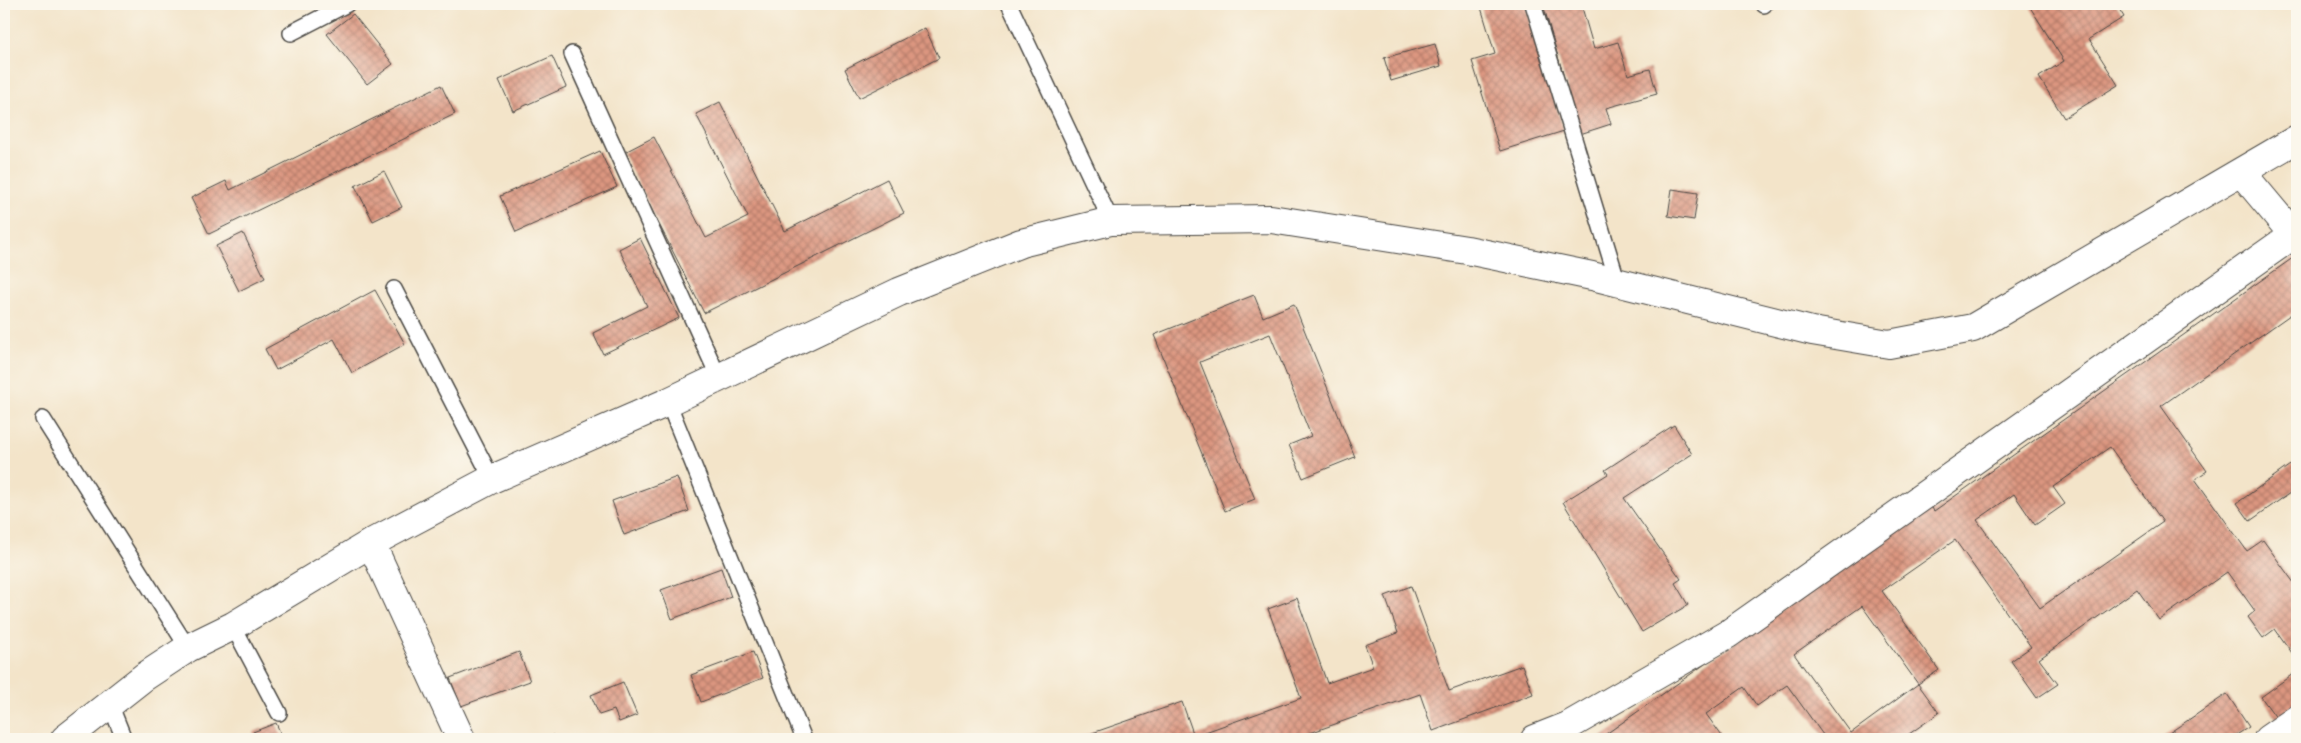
<svg xmlns="http://www.w3.org/2000/svg" width="2301" height="743" font-family="'Shantell Sans',sans-serif">
  <defs>
    <pattern id="building-cross-hatch" width="8" height="8" patternUnits="userSpaceOnUse" patternTransform="scale(1.25)"><rect width="8" height="8" fill="#dc9680"/><path d="M0 0l8 8M0 8l8-8" fill="none" stroke="#b37b69"/></pattern>
  </defs>
  <rect width="100%" height="100%" fill="#fbf7ec"/>
  <filter id="ink" filterUnits="userSpaceOnUse"><feTurbulence type="fractalNoise" baseFrequency=".02" numOctaves="2"/><feDisplacementMap in="SourceGraphic" scale="10" xChannelSelector="R" yChannelSelector="G"/><feConvolveMatrix kernelMatrix="1 2 1 2 8 2 1 2 1" color-interpolation-filters="sRGB"/></filter>
  <filter id="wash" filterUnits="userSpaceOnUse"><feTurbulence type="fractalNoise" baseFrequency=".0096" numOctaves="4" result="noise"/><feDisplacementMap in="SourceGraphic" scale="20" xChannelSelector="R" yChannelSelector="G"/><feGaussianBlur stdDeviation="1.12" result="paint"/><feColorMatrix in="noise" values="0 0 0 0 0 0 0 0 0 0 0 0 0 0 0 0 0 1.4 0 .05"/><feComposite in="paint" operator="in"/></filter>
  <g filter="url(#wash)">
    <rect width="100%" height="100%" fill="#f3e4c9"/>
    <g id="blocks">
      <path fill="url(#building-cross-hatch)" fill-rule="evenodd" d="M1480,4H1525L1564,131L1500,151L1472,61L1495,54Z
        M1543,4H1581L1594,49L1618,42L1628,75L1650,69L1657,94L1606,108L1611,124L1580,134Z
        M2028,4H2116L2124,17L2089,39L2118,85L2064,118L2039,77L2064,61Z
        M353,14L393,64L367,84L327,34Z
        M925,28L939,58L859,98L845,69Z
        M1435,44L1441,66L1391,81L1384,58Z
        M552,56L566,87L513,111L499,80Z
        M441,85L455,114L209,234L191,198L226,181L230,190Z
        M720,102L785,231L887,179L904,213L704,313L623,153L654,137L706,238L748,217L696,114Z
        M600,151L617,187L516,232L500,196Z
        M384,171L402,207L373,221L355,186Z
        M1672,189L1698,193L1694,220L1668,216Z
        M243,233L265,278L239,291L216,246Z
        M640,238L679,318L603,354L593,333L647,306L619,249Z
        M2297,255V310L2161,406L2207,471L2195,479L2247,551L2263,540L2297,587V611L2292,615L2297,621V660L2275,629L2263,638L2248,617L2255,611L2227,572L2159,620L2137,589L2039,659L2058,684L2037,698L2011,661L2031,647L1955,540L1882,591L1939,670L1918,684L1862,606L1794,654L1851,733L1918,684L1939,713L1902,739H1826L1787,685L1757,706L1744,687L1706,714L1724,739H1599L1930,505L1934,511ZM2110,447L2163,522L2040,608L1977,520L2014,494L2035,525L2065,504L2053,487Z
        M375,290L405,344L352,373L334,339L276,370L265,349Z
        M1254,295L1263,317L1294,304L1355,457L1303,478L1289,445L1311,436L1270,334L1200,362L1255,499L1225,511L1154,335Z
        M1674,425L1692,454L1624,498L1681,579L1675,583L1688,605L1642,632L1563,502L1608,474L1605,470Z
        M2297,460V488L2250,521L2237,503Z
        M677,477L689,511L624,535L612,501Z
        M721,568L731,597L672,619L661,590Z
        M1411,586L1449,691L1522,665L1533,694L1433,731L1420,694L1293,739H1075L1182,702L1194,736L1301,698L1268,609L1297,598L1327,683L1373,667L1365,645L1398,633L1385,596Z
        M519,652L530,681L461,706L450,678Z
        M753,652L763,678L701,702L691,675Z
        M2297,671V705L2277,719L2261,697Z
        M623,682L637,715L619,722L614,710L599,715L591,695Z
        M2227,694L2249,727L2230,739H2160Z
        M276,723L283,739H256L253,732Z
        M553,735L554,739H542Z"/>
    </g>
  </g>
  <g filter="url(#ink)">
    <use href="#blocks" fill-opacity="0" stroke="#494743" stroke-width="1"/>
    <g fill="none" stroke-linecap="round" stroke-linejoin="round">
      <g stroke="#494743" stroke-width="18">
        <path id="service" d="M1009,4L1111,221
          M1533,4L1618,283
          M1764,4V5
          M291,33L347,4
          M572,54L719,378
          M394,289L492,479
          M668,402L804,739
          M43,419L188,648
          M233,626L279,713
          M110,704L124,739"/>
      </g>
      <g stroke="#494743" stroke-width="30">
        <path id="minor" d="M2241,172L2297,239
          M371,543L461,739
          M65,739L144,677L188,648L233,626L371,543L492,479L668,402L899,292L1021,243L1111,221L1271,219L1467,250L1592,276L1812,331L1889,344L1973,328L2297,139
          M1535,739L1568,726L1728,634L2293,235
          M2268,739L2297,719"/>
      </g>
      <use href="#service" stroke="#fff" stroke-width="15"/>
      <use href="#minor" stroke="#fff" stroke-width="28"/>
    </g>
  </g>
  <rect width="2301" height="743" fill="none" stroke="#fbf7ec" stroke-width="20"/>
</svg>
